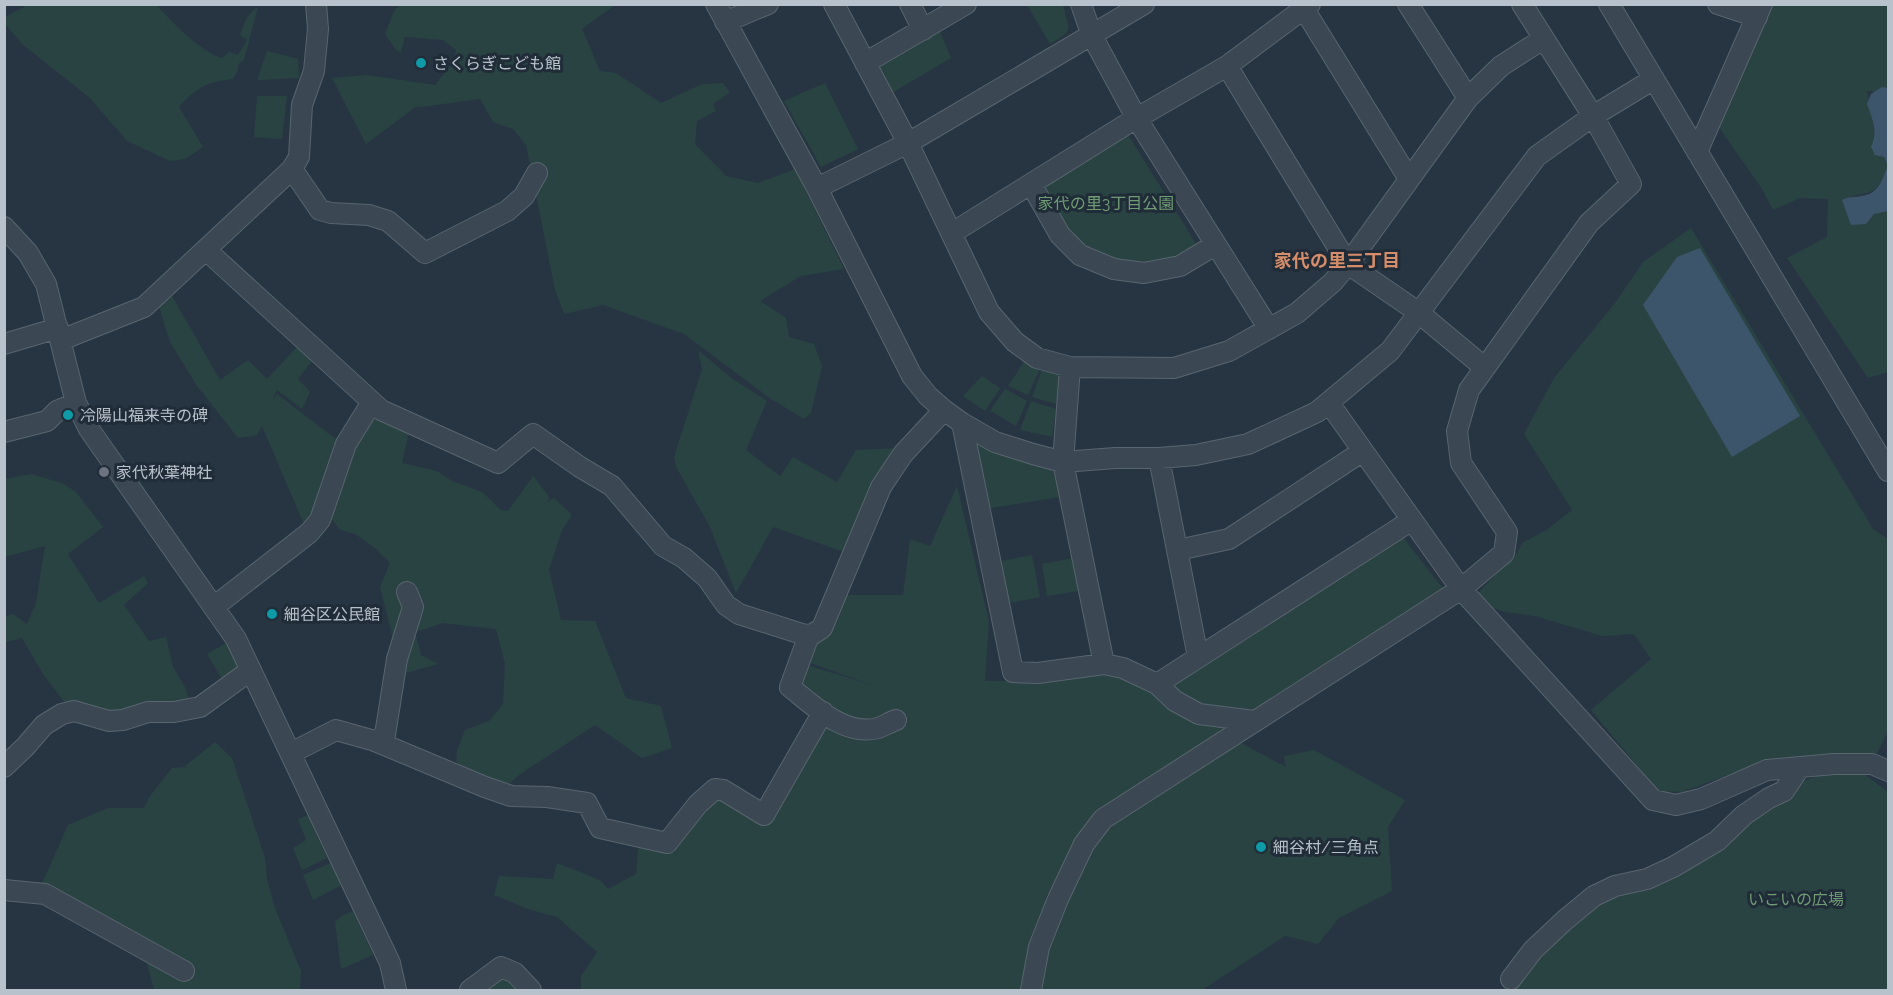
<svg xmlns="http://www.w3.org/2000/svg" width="1893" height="995" font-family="Raleway,'Noto Sans JP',sans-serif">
  <rect width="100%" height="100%" fill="#273542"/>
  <path fill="#294343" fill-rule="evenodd" d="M24,5H157C171,22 200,51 222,58L229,52L238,55L247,40L240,35C244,25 248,11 258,7L244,60L239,63L237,72L233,79C207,82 197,87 179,107L203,147L185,159L170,161L127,141L90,98L22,44L6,25L5,17L24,7Z
    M400,5H615L582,29L600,71L616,73L661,103L702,84L723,83L730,92L713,104L716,111L697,121L695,144L726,176L758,183L795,169L844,269L801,276L760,301L786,318L789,337L814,344L822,366L811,413L804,419L771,399L684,334L603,305L564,314L555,290L526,145L513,129L493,122L480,99L421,107L417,106L366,144L332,78L367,75L435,85L454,61L456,50L443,40L405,37L401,52L396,50L385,34L394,11Z
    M1027,5H1063C1069,31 1075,29 1050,44Z
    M1768,5H1888V94L1867,91L1875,124L1873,143L1875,154L1884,157L1888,165C1875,200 1873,188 1844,200L1888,212V372L1868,378L1787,258L1827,237L1828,199L1800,198L1773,210L1762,189L1718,126L1729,105Z
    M939,29L951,58L890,94L877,72L881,64Z
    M267,51L298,59L299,78L257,80Z
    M825,83L858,149L821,167L784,101Z
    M257,96H287L282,139L254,137Z
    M1123,127L1200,250L1144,271L1082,256L1031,184Z
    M1691,228L1873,529L1888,539V731L1876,755L1802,756L1765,761L1682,792L1658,791L1591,710L1651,659L1634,634L1602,636L1535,616L1505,612L1488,606L1477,594L1517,553L1522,543L1548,529L1572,510L1524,434L1554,378L1615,303L1643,262Z
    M168,289L220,380L248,360L267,379L298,346L314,358L298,379L310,392L302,409L277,390L272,402L277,394L337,440L330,471L312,522H303L262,426L257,435L238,438L197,386L170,342L157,300Z
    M698,350L730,377L767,401L746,450L780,476L793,457L837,482L856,450L901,448L847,553L773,527L736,593L709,525L676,467L674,457L702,369Z
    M1025,360L1040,369L1028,395L1008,386Z
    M1042,369L1060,376L1056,404L1032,397Z
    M982,376L1000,388L985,411L963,396Z
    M1005,389L1027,401L1016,426L990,411Z
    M1031,401L1056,409L1052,437L1020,430Z
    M372,412L410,427L402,463L437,471L452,481L482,492L501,510L508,511L533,476L550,498L547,502L554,498L572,515L562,530L549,570L561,620L595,621L626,698L661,706L672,748L642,758L595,725L519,775L501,791L456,773L457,751L465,730L489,721L503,704L505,664L496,629L443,623L415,632L421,655L438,664L402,674L380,587L390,563L375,548L355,534L339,529L329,515L348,447Z
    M976,441L1052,468L1061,497L984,509Z
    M31,474L62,483L76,492L103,527L68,554L99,603L144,576L148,583L124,605L149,641L166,637L173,667L185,687L191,707L141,714L72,712L43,674L22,638L5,642L4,617L13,614L27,624L36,603L45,546L4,557L5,479Z
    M957,486L989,621L985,681H1016L1104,664L1163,680L1397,530L1445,591L1240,730L1239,742L1286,767L1284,756L1314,750L1405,800L1388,827L1392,891L1339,918L1318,944L1285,936L1202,990H581V976L597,952L557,917L528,909L494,895L499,876L553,879L557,863L600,880L608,889L636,874L639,837L667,847L678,857L667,843L713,788L763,815L821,715L795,686L804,664L872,685L802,660L842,595H903L910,539L930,546ZM1119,807L1067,880L1045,899L1055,880Z
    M1032,555L1040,597L1005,604L996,562Z
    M1073,558L1079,591L1047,596L1042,564Z
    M228,642L243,666L222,679L207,654Z
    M215,742L232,758L265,858L267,879L275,908L301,971L300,990H154L143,948L40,888L68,825L108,808H144L150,796L172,768L184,767L187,770L185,766Z
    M1851,764L1888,792V990H1502L1571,920L1787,787Z
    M308,815L327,858L302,870L293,848L306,840L298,819Z
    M331,863L342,885L313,900L303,875Z
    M353,911L373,955L341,969L335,922L343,915Z
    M501,967L529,990H467Z"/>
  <path fill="#3d556b" d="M1882,87L1888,88V211L1874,214L1866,224L1851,225L1842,200C1849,196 1854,198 1861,196C1879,194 1882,180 1888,165L1884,157L1875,155L1871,147C1878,131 1873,120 1867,104L1871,94Z
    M1700,248L1800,416L1732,457L1643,305L1677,257Z"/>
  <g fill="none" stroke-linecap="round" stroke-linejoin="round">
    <g stroke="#59656f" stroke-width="22">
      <path id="minor" d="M716,4L817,188L912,376L928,396L944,410L962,423L995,442L1033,454L1063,462L1115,458H1159L1196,455L1248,444L1317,412L1390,351L1537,156L1593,116L1654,79
        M834,4L908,143L989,312L1015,342L1037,358L1070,367L1174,368L1229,351L1297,313L1333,282L1348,264L1468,98L1501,66L1543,39
        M910,4L923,30
        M1081,4L1092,36L1137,119L1269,329
        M1408,4L1468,98
        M1609,4L1888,471
        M1718,4L1757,17
        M1304,9L1409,179
        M725,22L768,4
        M865,63L966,4
        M1227,66L1348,264L1418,312L1485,368
        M1697,152L1762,4
        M292,169L320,210L331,213L369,215L388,221L425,253L507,211L524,196L537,173
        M1031,184L1060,235L1080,255L1114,269L1144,273L1180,266L1215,245
        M817,188L908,143L1144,4
        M4,227L28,253L46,284L76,403L89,429L236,639L390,963L396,990
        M952,233L1130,122L1227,66L1310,4
        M206,250L381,410L498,463L533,434L580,467L612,486L663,546L684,558L707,578L726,605L739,614L805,635L813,634L822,628L881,487L903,454L944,410
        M61,340L144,307L292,169L299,157L302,105L314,71L318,29L316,4
        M4,344L58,328
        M1070,367L1063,462L1104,664
        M1329,403L1461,589L1653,800L1676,805L1701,799L1767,770L1834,764H1872L1888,771
        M962,423L1013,672L1038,673L1104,664L1123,668L1157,684L1175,701L1199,714L1254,721
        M4,432L47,421L57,411L76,403
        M1159,458L1198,657
        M1178,550L1229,539L1363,451
        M215,606L309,533L320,520L346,444L372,402
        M809,635L790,687C814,706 845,737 878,728C884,726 890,722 896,720
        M1157,684L1412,520
        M375,741L385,735L397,659L413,607L407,592
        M291,753L336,730L375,741L485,787L511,796L547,797L587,803L600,828L667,843L698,804L715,789L723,790L764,815L823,712
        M4,767L25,747L44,725L62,714L74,711L109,721L123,720L148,712H174L200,707L251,670
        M4,890L45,894L184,971
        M1511,979L1533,950L1565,920L1594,896L1615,886L1647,879L1673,867L1717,841L1744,815L1769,798L1784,791L1800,767
        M470,990L501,967L515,973L531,990
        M1031,990L1039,947L1058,899L1084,844L1103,819L1461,589L1504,553L1507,532L1461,463L1457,431L1469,390L1589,223L1631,184L1593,116L1522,4"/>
    </g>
    <use href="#minor" stroke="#3b4752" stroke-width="20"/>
  </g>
  <g fill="#0f9aa8" stroke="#202c37" stroke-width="2">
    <circle cx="421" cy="63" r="6"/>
    <circle cx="68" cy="415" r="6"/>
    <circle cx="272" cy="614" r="6"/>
    <circle cx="1261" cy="847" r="6"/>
  </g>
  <circle fill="#6b7280" stroke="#202c37" stroke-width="2" cx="104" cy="472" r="6"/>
  <g text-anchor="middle" stroke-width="6" stroke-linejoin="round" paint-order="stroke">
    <g font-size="16" fill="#b8c2cc" stroke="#202c37" text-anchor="start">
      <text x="433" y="69">さくらぎこども館</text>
      <text x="80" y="421">冷陽山福来寺の碑</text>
      <text x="116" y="478">家代秋葉神社</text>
      <text x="284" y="620">細谷区公民館</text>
      <text x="1273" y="853">細谷村/三角点</text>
    </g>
    <g font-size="16" fill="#709c75" stroke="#202c37">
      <text x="1106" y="209">家代の里3丁目公園</text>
      <text x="1796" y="905">いこいの広場</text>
    </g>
    <g font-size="18" font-weight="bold" fill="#d58d6a" stroke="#202c37">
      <text x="1337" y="267">家代の里三丁目</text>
    </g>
  </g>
  <rect width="1893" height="995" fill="none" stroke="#b8c2cc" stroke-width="12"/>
</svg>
